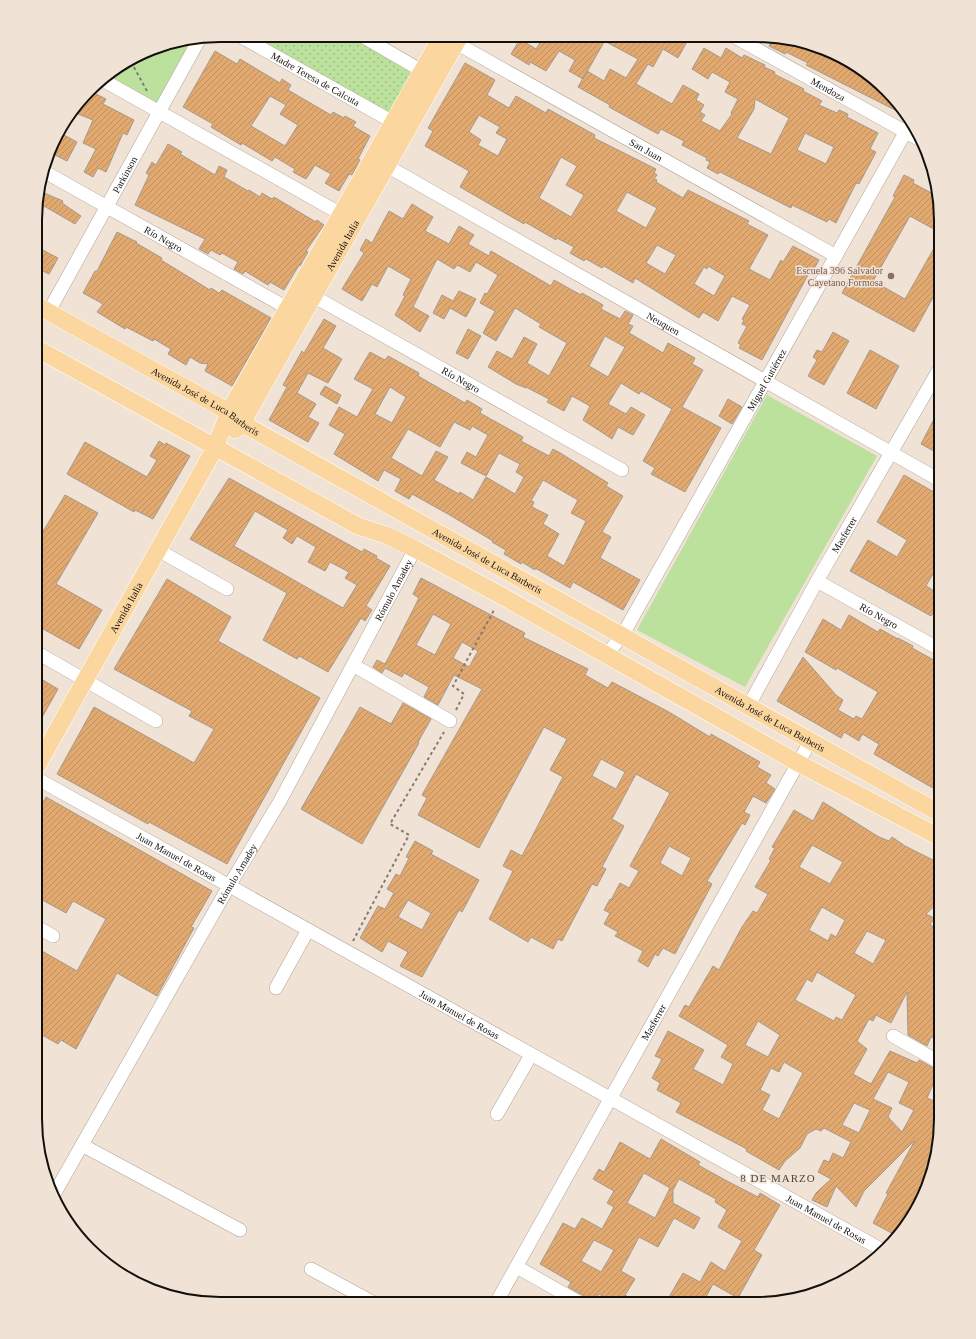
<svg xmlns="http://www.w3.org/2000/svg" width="976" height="1339" font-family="'Times New Roman',serif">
  <defs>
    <pattern id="grass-dots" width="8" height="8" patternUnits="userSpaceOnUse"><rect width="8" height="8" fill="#bbe19d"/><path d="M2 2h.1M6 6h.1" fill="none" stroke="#a0c086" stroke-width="1.8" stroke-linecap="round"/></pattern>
    <pattern id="building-hatch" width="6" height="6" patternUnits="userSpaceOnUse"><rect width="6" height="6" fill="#e1a96f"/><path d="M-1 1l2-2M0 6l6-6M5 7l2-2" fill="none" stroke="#c0905f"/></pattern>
  </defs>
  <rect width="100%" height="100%" fill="#f0e3d6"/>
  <path fill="url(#grass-dots)" d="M246,35H348L414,75L391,114Z"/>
  <path fill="#bbe19d" d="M198,39L159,111L103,78L161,45Z
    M767,395L877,456L745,687L637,630Z"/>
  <path fill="url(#building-hatch)" stroke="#a5998d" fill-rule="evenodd" d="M544,36L554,43L558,38L563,41L566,36H595L604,42L583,79L569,71L575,60L559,51L546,71L530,62L529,65L511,54L520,39L536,49Z
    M595,36H690L678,58L663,49L653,67L648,64L636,84L672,104L683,85L699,94L696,100L704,105L700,112L705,115L701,121L720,131L732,114L731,113L738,99L725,92L730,82L712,72L708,79L692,69L704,48L721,58L726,48L742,58L744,55L765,65L764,67L775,72L774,74L804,89L803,91L822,101L819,105L837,113L839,110L848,114L847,117L878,133L870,149L876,152L859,184L856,183L836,223L829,219L827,222L792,205L791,208L720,172L718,174L707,168L710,162L706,160L707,158L682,145L684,141L661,129L658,134L609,107L610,105L578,87L587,71L604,81L610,69L626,78L638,59ZM755,99L789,118L771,154L737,138L754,109ZM805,133L834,147L826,164L797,150Z
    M774,37H780L826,49L868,73L901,113L806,65L808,63L786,52L785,54L769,46Z
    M215,51L237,64L240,59L280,83L282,79L291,85L288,90L331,115L333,112L344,118L345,116L356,122L353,126L370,136L358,159L360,160L352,175L349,174L339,191L325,183L331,174L315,165L306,179L293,172L295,169L275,157L272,161L242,143L241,145L211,127L213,124L183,107ZM270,96L286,105L280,114L298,125L285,146L251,126Z
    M465,63L495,80L487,95L509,108L516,96L546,113L548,109L595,135L594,138L656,169L654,173L657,175L654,179L657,180L656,182L683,198L688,190L749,221L747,224L768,235L749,269L770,280L781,260L783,262L793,246L819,260L811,274L809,273L762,360L739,348L741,345L738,343L747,326L742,324L744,320L742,319L750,305L732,296L718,321L703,312L699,318L635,278L633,283L604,266L602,268L586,259L584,261L570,253L574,247L557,238L556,240L525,222L524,224L460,187L469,171L425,146L433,131L428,128ZM479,115L500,127L496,133L507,139L498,156L478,145L481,140L469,132ZM561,157L577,166L566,185L584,195L571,217L539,198ZM627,192L657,208L646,228L616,211ZM657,245L676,255L665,274L646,263ZM708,266L725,276L714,296L694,284L704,267L707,269Z
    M90,91L106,99L103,104L134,120L127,135L123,133L106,172L98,168L93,177L84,172L96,149L83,143L93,120L73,112L81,103L83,104Z
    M58,134H62L77,142L67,161L51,153Z
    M168,144L182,152L180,154L215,175L219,166L227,170L224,177L248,191L249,190L260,197L262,193L272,199L274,197L316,222L317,220L324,225L306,251L308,252L300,266L299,265L284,290L270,282L268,285L245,271L243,274L234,269L238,262L222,253L220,255L211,250L208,254L199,249L205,239L135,205L149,175L146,173L152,162L156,165Z
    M904,175L914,180L913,183L935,195L941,220V233L910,216L873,281L905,299L941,236V283L914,332L842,293L895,197L893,196Z
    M42,192L63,201L62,203L81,216L75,224L44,206L37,220V194L40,196Z
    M412,204L433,217L425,231L449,244L459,226L474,235L468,244L489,256L491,251L551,286L554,280L581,295L582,293L603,305L601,309L620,319L625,311L633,315L628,324L633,326L629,333L663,353L668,343L695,358L692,364L703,370L682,407L721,428L685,492L651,474L655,468L643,461L672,409L641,391L639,394L621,383L608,404L626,414L631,407L645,415L633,435L618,427L612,439L583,420L590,406L572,396L564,411L547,402L549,399L526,387V388L516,384L488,367L497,351L512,359L524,337L537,344L527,363L549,376L567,343L539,327L541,324L515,308L496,341L483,333L495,311L480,303L485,293L487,294L498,275L476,262L470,272L457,265L454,269L437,259L413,307L429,316L420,332L395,315L405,296L403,295L411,279L388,266L377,287L372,284L362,301L342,289L364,253L360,250L366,239L372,243L389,211L403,219ZM605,336L625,347L608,377L589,366Z
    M117,232L137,242L136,243L162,258L161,260L210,290L211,288L219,293L222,290L271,318L232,386L205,371L208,364L200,363L190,357L186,365L168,354L171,349L154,339L153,341L126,327L125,329L97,312L103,304L83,293L95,271H97Z
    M37,247L58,258L49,274L36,268Z
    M459,291L476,299L466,317L450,308L444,319L433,313L442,295L453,301Z
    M324,319L336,326L323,348L342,359L328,383L308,373L297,393L316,404L308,417L319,423L308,442L269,420L287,387L283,385L302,351L304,353Z
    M468,329L481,336L468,359L456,353Z
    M833,332L849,341L824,385L808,376L817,360L813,357L817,350L822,352Z
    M870,350L899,366L876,409L847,393Z
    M370,352L385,360L388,356L419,373L418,376L465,403L467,400L482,409L480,413L523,437L521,441L549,456L553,449L562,454L608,483L606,486L623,496L602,532L611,537L600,558L640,580L623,610L573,582L570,588L535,568V570L522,562L521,564L504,554L506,550L492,542L493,541L448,514L412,494L409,499L395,491L401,479L384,470L378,481L334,454L345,434L329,425L339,407L357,417L373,389L354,379ZM390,387L406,397L392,423L375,414ZM454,422L470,430L472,426L488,435L476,457L467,452L461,463L486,476L499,453L520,464L516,472L524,477L515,494L486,477L473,500L460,492L459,494L434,480L448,457L436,451L422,476L391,458L408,429L440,447ZM543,480L578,500L571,513L586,521L564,566L547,556L559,534L543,524L548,515L532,507L534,502L531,501Z
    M325,386L341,395L337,404L320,394Z
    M728,399L742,407L732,424L719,416Z
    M934,419L941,424V455L921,444Z
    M159,441L165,445L166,443L190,456L153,519L135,510L134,512L67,474L85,442L147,477L157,460L150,456Z
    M904,475L941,496V560L926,586L941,595V617L933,613L931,616L850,571L868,540L897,557L907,540L877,522Z
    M229,478L362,552L364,549L377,556L376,558L390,566L366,606L372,610L365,621L361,618L328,672L299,656L297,659L263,640L287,593L190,539ZM255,511L288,530L283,538L292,544L297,536L316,547L308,562L325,571L330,562L349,572L345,578L357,585L343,608L234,546Z
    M65,495L98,513L56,584L102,610L79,649L36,625V543Z
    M421,578L525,633L523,637L588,669L585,675L608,688L612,682L669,712L710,737L711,734L760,762L757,767L771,775L766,783L775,789L766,803L753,796L744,812L750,815L745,825L742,823L713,871L707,881L712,884L675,954L663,948L658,956L655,954L648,967L638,961L643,951L615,936L618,932L604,924L610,913L604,910L610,899L611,900L620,883L629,888L639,871L630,866L670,793L636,774L612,819L624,826L602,867L606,869L597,886L592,884L562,941L558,939L553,949L531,937L528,942L489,919L513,871L503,866L511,850L522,856L563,777L550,770L567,739L544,727L479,848L418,815L427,798L422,795L482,689L454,675L438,705L424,697L429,687L404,673L402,677L385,668L382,673L373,667L377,660L385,664L392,651L419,598L413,594ZM433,614L451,624L435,655L416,645ZM462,642L478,651L469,667L453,658ZM601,759L625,772L616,789L592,776ZM669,846L691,858L682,876L660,863Z
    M167,579L231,617L218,641L320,698L227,864L149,822L148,824L57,774L94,707L194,763L214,729L189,716L192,711L114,669Z
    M849,615L878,632L880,629L898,639V638L913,646L912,648L941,664V785L938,791L874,754L879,744L862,734L859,741L844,732L841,738L777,701L803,657L836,695L843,700L838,710L854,719L856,716L862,719L878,692L837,668L836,670L805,652L823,619L841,630Z
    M36,676L58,689L36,728Z
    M403,703L431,719L418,742L419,743L362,844L301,809L360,707L391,724Z
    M46,797L212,891L191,927L194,928L157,996L117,973L76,1049L61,1040L58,1044L35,1031V947L77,971L106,919L73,901L66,913L35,896L36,816Z
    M823,802L879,837L889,841L892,837L905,846L941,864V900L926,914L934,918L930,925L941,930V977L935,990L941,991V1041L931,1037L927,1046L908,1035L907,992L891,1023L876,1015L873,1021L869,1019L857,1041L867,1049L853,1074L871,1084L890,1051L917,1063L919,1060L939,1071L927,1098L941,1104V1131L931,1178L910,1221L897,1236L873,1223L888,1194L886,1193L915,1140L864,1191L856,1207L836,1186L827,1207L812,1200L816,1193L831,1179L818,1172L824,1160L829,1162L833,1153L843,1158L851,1142L824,1128L821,1131L816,1129L807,1134L800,1148L785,1161L779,1170L746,1151L747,1149L676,1112L681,1103L657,1090L660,1083L652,1078L662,1059L655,1056L668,1031L704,1050L693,1069L723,1085L733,1064L721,1057L728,1045L679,1016L685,1005L689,1007L713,966L719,970L742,927L753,911L757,913L768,894L755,887L771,860L769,859L775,848L772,847L794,810L813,821ZM812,845L843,862L830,884L799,867ZM822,907L845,920L836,937L831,934L828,941L809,930ZM867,931L886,940L873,964L854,953ZM817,972L856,995L842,1020L836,1017L834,1021L795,1000L807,979L812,982ZM758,1021L780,1035L768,1057L745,1045ZM784,1062L803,1073L779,1119L762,1110L770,1095L760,1090L771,1068L779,1072ZM888,1072L909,1082L899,1103L914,1110L902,1132L888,1117L892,1108L873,1099ZM854,1103L870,1110L859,1133L842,1125Z
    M415,841L433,851L431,854L479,880L462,912L459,910L422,977L400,966L408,952L388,941L382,952L360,938L378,906L385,909L394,893L387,889L396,874L400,876L409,858L406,857ZM408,900L431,913L422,930L398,917Z
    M661,1139L700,1162L698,1165L727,1181L758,1197L760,1193L780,1205L754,1250L762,1255L738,1298L713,1284L702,1304H665L683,1273L700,1282L711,1262L725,1271L742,1241L718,1227L727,1210L715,1202L716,1199L679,1179L673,1190V1203L700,1218L694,1229L674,1218L658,1247L639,1237L621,1271L635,1279L625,1295L640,1304H616L599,1294L593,1304H590L586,1297L568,1287L571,1282L540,1264L563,1223L575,1229L582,1218L602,1229L614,1207L607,1203L614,1191L593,1179L599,1169L604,1172L620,1142L650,1159ZM644,1173L670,1188L655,1218L627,1203ZM594,1240L614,1250L601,1272L581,1261Z"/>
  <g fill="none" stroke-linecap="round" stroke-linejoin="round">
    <g stroke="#afa397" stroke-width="14">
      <g id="minor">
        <path id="s1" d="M238,35L393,122"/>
        <path d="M360,35L429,75"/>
        <path id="s2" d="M733,36L922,141"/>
        <path id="s3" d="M456,43L836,256"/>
        <path d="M101,79L341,214"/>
        <path id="s4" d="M387,166L941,481"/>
        <path id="s5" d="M45,172L296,313"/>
        <path id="s6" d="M306,292L622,470"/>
        <path id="s7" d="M49,311L200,38"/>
        <path d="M158,550L227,589"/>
        <path id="s8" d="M817,581L941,650"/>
        <path d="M36,652L156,721"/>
        <path id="s9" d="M606,655L622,636L910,124"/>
        <path d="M353,665L450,721"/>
        <path id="s10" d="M749,705L817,581L941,366"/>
        <path id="s11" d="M36,778L884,1251"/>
        <path d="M35,926L53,936"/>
        <path d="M276,988L308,930"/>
        <path d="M893,1036L941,1063"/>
        <path d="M497,1114L531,1055"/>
        <path d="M82,1145L240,1230"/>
        <path id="s12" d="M53,1196L229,886L280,801L415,549"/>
        <path d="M517,1267L582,1304"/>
        <path d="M311,1269L374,1303"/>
        <path id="s13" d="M496,1303L811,740"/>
      </g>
    </g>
    <g stroke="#fff" stroke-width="18">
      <g id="major">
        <path id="s14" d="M36,305L229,412L247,426L941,814"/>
        <path d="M36,348L358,526L386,535L415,549L502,596L798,763L941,838"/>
        <path id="s15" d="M235,430L242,423L460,36"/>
        <path id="s16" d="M36,768L215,448L229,412L442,36"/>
      </g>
    </g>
    <path stroke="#837a72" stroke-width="2" stroke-dasharray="3 3" stroke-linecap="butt" d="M131,62L147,91
      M456,710L464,694L453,686L495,608
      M353,941L409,835L390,824L444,732"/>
    <use href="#minor" stroke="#fff" stroke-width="13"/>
    <use href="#major" stroke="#fbd69f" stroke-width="17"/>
  </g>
  <circle fill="#8d6e63" stroke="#f0e3d6" stroke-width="1.5" cx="891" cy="276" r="4"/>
  <g text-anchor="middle" stroke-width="3" stroke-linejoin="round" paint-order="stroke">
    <g font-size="10" fill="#14100c" stroke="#f0e3d6">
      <text dy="4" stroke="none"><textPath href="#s1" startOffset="89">Madre Teresa de Calcuta</textPath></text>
      <text dy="4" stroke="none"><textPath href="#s2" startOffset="109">Mendoza</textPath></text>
      <text dy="4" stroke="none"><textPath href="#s3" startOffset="218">San Juan</textPath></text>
      <text dy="4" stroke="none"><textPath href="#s7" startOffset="156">Parkinson</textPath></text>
      <text dy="4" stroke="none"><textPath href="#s5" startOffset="136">Río Negro</textPath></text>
      <text dy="4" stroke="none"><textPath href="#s15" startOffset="214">Avenida Italia</textPath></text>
      <text dy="4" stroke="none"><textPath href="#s4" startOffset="318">Neuquen</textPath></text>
      <text dy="4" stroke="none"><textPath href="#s6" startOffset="178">Río Negro</textPath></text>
      <text dy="4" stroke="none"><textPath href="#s9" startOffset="319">Miguel Gutiérrez</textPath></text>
      <text dy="4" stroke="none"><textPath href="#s14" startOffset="195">Avenida José de Luca Barberis</textPath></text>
      <text dy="4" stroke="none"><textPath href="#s10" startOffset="195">Masferrer</textPath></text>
      <text dy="4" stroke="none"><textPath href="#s14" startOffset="519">Avenida José de Luca Barberis</textPath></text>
      <text dy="4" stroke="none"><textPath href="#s12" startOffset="695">Rómulo Amadey</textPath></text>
      <text dy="4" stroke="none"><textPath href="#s16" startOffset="184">Avenida Italia</textPath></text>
      <text dy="4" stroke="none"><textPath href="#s8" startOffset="71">Río Negro</textPath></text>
      <text dy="4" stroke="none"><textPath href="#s14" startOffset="843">Avenida José de Luca Barberis</textPath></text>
      <text dy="4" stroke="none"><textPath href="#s11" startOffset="161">Juan Manuel de Rosas</textPath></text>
      <text dy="4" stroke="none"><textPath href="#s12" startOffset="371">Rómulo Amadey</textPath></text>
      <text dy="4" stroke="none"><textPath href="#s11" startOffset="485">Juan Manuel de Rosas</textPath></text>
      <text dy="4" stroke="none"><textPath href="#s13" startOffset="322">Masferrer</textPath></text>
      <text dy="4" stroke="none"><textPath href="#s11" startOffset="905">Juan Manuel de Rosas</textPath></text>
    </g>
    <g font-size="10" fill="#785e54" stroke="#f0e3d6" text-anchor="end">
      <text x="883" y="274">Escuela 396 Salvador<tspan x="883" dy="12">Cayetano Formosa</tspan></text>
    </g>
    <g font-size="11" letter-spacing="1" fill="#50463c" stroke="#f0e3d6">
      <text x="778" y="1182">8 DE MARZO</text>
    </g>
  </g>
  <path d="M0 0H976V1339H0ZM220 42H756A178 178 0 0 1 934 220V1119A178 178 0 0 1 756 1297H220A178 178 0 0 1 42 1119V220A178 178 0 0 1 220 42Z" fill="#f0e3d6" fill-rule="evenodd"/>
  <path fill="none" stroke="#14100c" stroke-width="2" d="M220 42H756A178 178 0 0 1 934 220V1119A178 178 0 0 1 756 1297H220A178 178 0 0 1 42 1119V220A178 178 0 0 1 220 42Z"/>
</svg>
